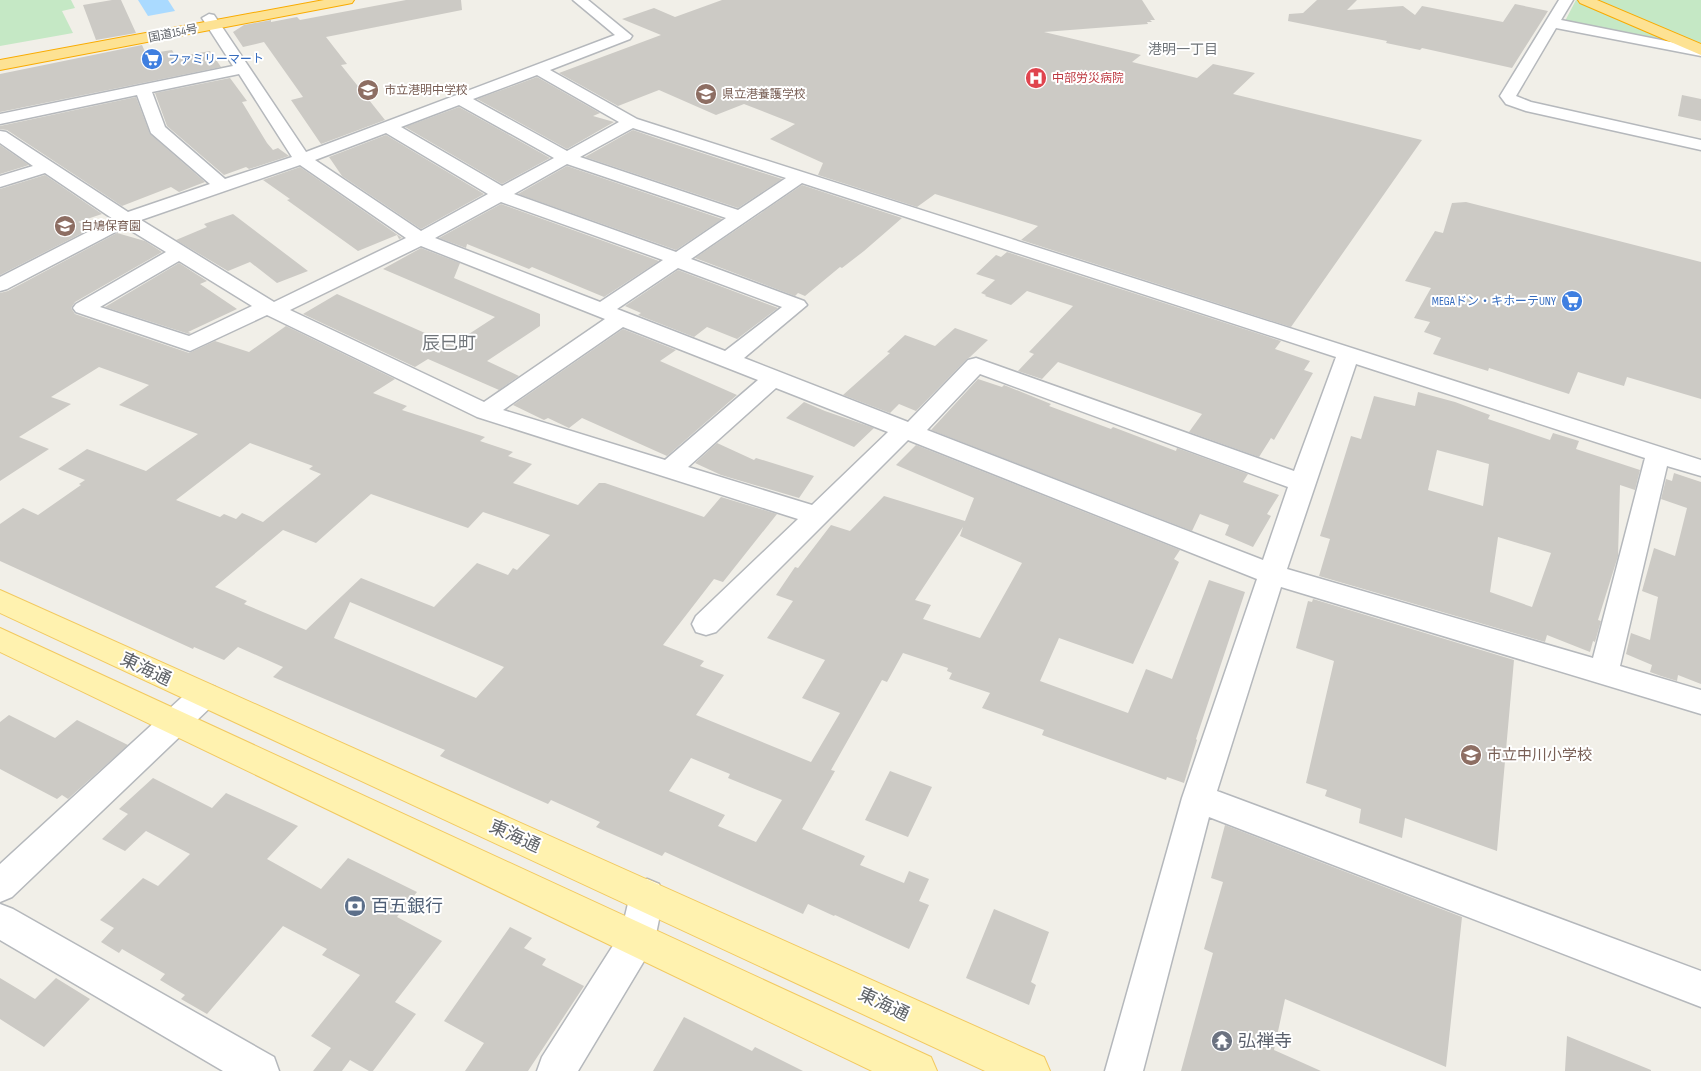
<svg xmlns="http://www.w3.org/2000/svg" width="1701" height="1071" font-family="'Sofia Sans Condensed','Noto Sans JP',sans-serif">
  <rect width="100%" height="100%" fill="#f1efe8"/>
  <path fill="#c5e8c5" d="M0,0H71L75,8L62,11L73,33L0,46Z
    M1576,0H1701V48L1567,23L1565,21Z"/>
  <path fill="#aadaff" d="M138,0H168L175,11L148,16Z"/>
  <path fill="#cccac5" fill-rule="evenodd" d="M112,0H121L136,33L96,40L83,5Z
    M406,0H461L462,10L326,37L347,64L341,65L385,120L321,144L291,100L303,97L264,42L243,47L233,32L244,25L271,20V22L297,17L300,20Z
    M722,0H1142L1155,20H1150L1152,22H1147L1148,24L1044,32L1141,55L1132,62L1197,78L1213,64L1255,73L1233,94L1422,140L1291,327L1021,240L1038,226L935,194L917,207L818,175L823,163L770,139L795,124L744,104L716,115L659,90L618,106L559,73L661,35L622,19L654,8L675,17Z
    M1317,0H1357L1347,10L1403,6L1415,15L1422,6L1503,22L1515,4L1548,11L1512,68L1422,48L1420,50L1386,43L1387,41L1288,21L1289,14L1303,13Z
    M142,45L146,54L172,50L176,57L210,51L221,67L0,112V74Z
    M537,77L600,113L593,116L614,122L567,149L477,99Z
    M230,78L247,101L242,102L267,143L273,150L278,148L289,156L249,169L246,167L224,175L167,126L155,93Z
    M1682,95L1701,99V121L1678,116Z
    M136,97L150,134L205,182L179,192L171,187L122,206L7,130L0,129V126Z
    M459,107L550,158L502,184L405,127Z
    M633,130L659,139L782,179L738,208L585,157Z
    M386,135L484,194L421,229L342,176L329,157Z
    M0,145L29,165L0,174Z
    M567,166L722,219L676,250L518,194Z
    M300,167L368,214L402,238L399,239L397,235L358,251L287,200L290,199L263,180Z
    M45,175L102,214L78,222L94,227L0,275V189Z
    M802,185L902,218L864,251L842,268L840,267L805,296L798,293L795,296L695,258Z
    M1466,202L1701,262V399L1627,377L1624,386L1578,372L1569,394L1489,368L1488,371L1433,354L1441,338L1424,332L1430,322L1414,318L1431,288L1405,281L1435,231L1443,233L1452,203Z
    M501,204L659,261L604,297L532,267L529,269L467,244L466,248L439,238Z
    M233,214L308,271L277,283L250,262L228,271L176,240L207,227L204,224Z
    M117,233L145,241L162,252L75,302L71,308L75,314L189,353L215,341L249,352L286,326L395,379L373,393L407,406L402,410L485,437L480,441L513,452L508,456L532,464L513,483L578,505L599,483H605L704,517L721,497L777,514L723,582L714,579L663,645L704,661L700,666L724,675L696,715L811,762L840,713L802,698L825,660L767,638L793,601L776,595L795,567L798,568L831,525L850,531L884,496L965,521L974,498L896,465L916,445L1180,550L1174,559L1179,562L1133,664L1059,638L1040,681L1128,713L1146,669L1172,679L1209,580L1245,592L1196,739L1197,740L1184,783L1167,777L1166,780L1042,735L1044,730L982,708L990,693L949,679L952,673L947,671L948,668L903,653L887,682L882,680L831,770L835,771L802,829L865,856L860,865L904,883L909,871L929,879L919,901L929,905L909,949L835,915L834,916L808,904L803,914L665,852L662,856L596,827L600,822L551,800L548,804L440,756L445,750L273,677L283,667L238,647L224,660L194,647L193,649L0,561V524L23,508L38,515L81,485L79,484L85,480L58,469L87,449L146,471L198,434L119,405L149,385L99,367L51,397L71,404L19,437L49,449L0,481V293L8,291ZM250,443L313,466L309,469L321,474L263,522L242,513L236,519L224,514L220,517L176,500ZM371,494L468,528L483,512L550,535L517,570L513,568L508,575L477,563L434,607L361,578L306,630L244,604L247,601L215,587L283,530L316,543ZM963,527L960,536L1022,563L980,638L923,619L931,605L915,600ZM350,602L504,667L476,698L334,638ZM691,758L730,774L728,778L782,800L756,842L718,826L725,815L669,791Z
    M421,248L460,263L454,278L540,314V326L487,361L519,376L499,390L428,359L415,367L303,314L337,294L452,345L495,317L383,269Z
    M1007,252L1281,341L1275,349L1310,361L1304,370L1313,373L1274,440L1271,438L1259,457L1189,432L1202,414L1058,362L1042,379L1018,371L1034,354L1029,352L1073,306L1027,291L1011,305L985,296L986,295L981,293L995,280L976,274L996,255L1001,257Z
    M179,263L207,281L200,284L237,309L188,332L191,333L189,334L105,307Z
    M678,270L778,308L737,339L707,327L694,337L638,315L641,313L625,306Z
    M955,328L988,340L970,357L967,359L916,411L899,404L890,413L843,395L890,353L887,352L905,335L935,346Z
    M623,329L676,350L660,361L737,395L667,456L582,418L569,428L548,418L544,420L513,405Z
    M978,379L1002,387L1004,385L1051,404L1049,406L1111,429L1113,427L1176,451L1177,448L1248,474L1243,482L1279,495L1267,514L1271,516L1253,547L1225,535L1229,525L1200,514L1192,531L931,430Z
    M1418,392L1455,402L1490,415L1488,419L1550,440L1553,433L1579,441L1576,449L1640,470L1635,490L1620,485L1618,556L1598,620L1601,621L1595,642L1593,641L1590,652L1547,635L1545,642L1319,576L1330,539L1320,536L1351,436L1361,439L1374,396L1415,406ZM1437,450L1489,464L1483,506L1428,490ZM1498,537L1551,553L1532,607L1490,592Z
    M804,402L825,411L874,428L854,447L786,418Z
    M717,443L754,460L756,458L814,476L799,498L721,475L695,463Z
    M1674,473L1701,482V684L1678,675L1677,681L1661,676L1650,672L1652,665L1626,654L1631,633L1650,640L1658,597L1642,591L1654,548L1675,556L1687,508L1661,499L1666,479L1672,481Z
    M1313,599L1514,660L1497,851L1405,818L1402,838L1359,823L1361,809L1325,796L1327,790L1306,783L1334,661L1296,648L1308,601L1312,602Z
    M9,715L55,738L77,720L128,745L68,799L62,795L57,799L0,769V722Z
    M890,771L932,787L908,837L865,820Z
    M153,778L212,808L226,793L298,826L267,859L321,889L348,858L417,892L397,917L442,941L395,1002L416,1014L373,1071H369L350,1060L342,1071H313L331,1048L311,1036L360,975L322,955L327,949L283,926L207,1014L181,999L185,995L160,980L165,974L122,949L119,953L101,942L114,928L100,920L143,878L158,886L190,854L146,831L125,851L102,839L128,814L119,809Z
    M1225,825L1462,917L1446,1067L1285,999L1274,1050L1321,1071H1181L1213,953L1204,949L1223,882L1211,878Z
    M994,909L1049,932L1031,982L1036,985L1029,1005L966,978Z
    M510,927L532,938L524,948L546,959L542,965L584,986L528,1071H465L484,1043L444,1021Z
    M0,978L35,999L56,978L90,999L44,1047L0,1019Z
    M684,1017L752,1051L755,1047L803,1071H653Z
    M1567,1036L1651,1070V1071H1565Z"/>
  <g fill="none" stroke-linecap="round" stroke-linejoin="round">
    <g stroke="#b5b8bc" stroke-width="3">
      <path id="minor" d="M573,0H588L632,36L630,39L550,70L637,119L1701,460V476L1667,466L1620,666L1701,690V714L1281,587L1217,791L1701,971V1007L1209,817L1143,1071H1105L1182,798L1257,579L908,440L716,632L706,635L696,632L692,624L696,616L798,519L477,417L267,315L190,351L76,312L73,308L76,304L166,252L125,227L7,289L0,291V277L113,219L45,173L0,187V176L33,166L0,143V131L6,132L128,212L210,184L151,133L137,95L0,124V114L233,66L202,18L209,14L214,15L306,152L615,35ZM239,74L292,157L225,179L165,127L152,92ZM537,75L619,122L567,151L473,99ZM459,105L554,158L502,186L401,127ZM633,128L786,178L738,210L580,157ZM386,133L488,194L421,231L315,160ZM567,164L726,218L676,252L514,194ZM300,165L406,238L274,302L141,220ZM802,183L1336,357L1294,471L976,358L968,360L908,422L744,358L807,305L804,301L691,259ZM501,202L663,260L600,302L435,238ZM421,246L605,319L484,402L290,310ZM179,261L252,306L189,336L100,307ZM678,268L782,307L725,351L617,309ZM623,327L758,380L665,460L503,410ZM1356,364L1645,458L1593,658L1287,569ZM980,374L1288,487L1263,560L927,430ZM776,388L888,432L812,505L688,467Z
        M1559,0H1573L1561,20L1701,48V56L1556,28L1516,96L1531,102L1701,140V150L1526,111L1506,104L1500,96Z
        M204,683L215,687L219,695L215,703L12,897L0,902V864L193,687Z
        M647,879L659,884L664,895L655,939L650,951L578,1071H537L542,1057L621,933L630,895L635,884Z
        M0,904L13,909L274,1057L279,1071H223L0,940Z"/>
    </g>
    <g stroke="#f2c960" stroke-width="2">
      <path id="major" d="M0,590L1044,1057L1050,1071H985L0,613Z
        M0,628L931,1057L937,1071H872L0,652Z"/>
    </g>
    <g stroke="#f9ab00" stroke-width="2">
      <path id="highway" d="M324,0H354L352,3L347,4L0,70V60Z
        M1578,0H1597L1701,44V55L1580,3Z"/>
    </g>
    <use href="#minor" fill="#fff" fill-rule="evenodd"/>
    <use href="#major" fill="#fff2af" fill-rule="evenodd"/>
    <use href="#highway" fill="#fde293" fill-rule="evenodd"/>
  </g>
  <defs>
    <g id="supermarket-disc" transform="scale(1.125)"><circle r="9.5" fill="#3f7fe0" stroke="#fff"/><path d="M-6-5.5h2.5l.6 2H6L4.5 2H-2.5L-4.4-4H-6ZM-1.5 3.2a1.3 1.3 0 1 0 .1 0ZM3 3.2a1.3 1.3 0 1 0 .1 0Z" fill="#fff"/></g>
    <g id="hospital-disc" transform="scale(1.125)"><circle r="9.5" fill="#e0444e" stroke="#fff"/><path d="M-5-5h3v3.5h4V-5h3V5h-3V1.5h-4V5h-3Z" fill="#fff"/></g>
    <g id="school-disc" transform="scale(1.125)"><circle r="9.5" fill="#8d6e63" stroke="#fff"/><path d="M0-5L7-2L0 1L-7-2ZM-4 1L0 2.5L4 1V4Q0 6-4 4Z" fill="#fff"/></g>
    <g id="bank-disc" transform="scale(1.125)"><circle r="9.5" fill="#5c6f8a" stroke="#fff"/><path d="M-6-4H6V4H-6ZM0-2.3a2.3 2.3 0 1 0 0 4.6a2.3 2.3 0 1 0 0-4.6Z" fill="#fff"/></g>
    <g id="temple-disc" transform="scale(1.125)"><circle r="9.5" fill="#6b7280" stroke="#fff"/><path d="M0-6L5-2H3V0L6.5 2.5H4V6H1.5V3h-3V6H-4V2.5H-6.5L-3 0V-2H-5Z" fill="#fff"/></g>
  </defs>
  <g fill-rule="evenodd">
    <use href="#supermarket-disc" x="152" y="59"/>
    <use href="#hospital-disc" x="1036" y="78"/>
    <use href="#school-disc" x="368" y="90"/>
    <use href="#school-disc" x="706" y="94"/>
    <use href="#school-disc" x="65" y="226"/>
    <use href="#supermarket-disc" x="1572" y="301"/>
    <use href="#school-disc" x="1471" y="755"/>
    <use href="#bank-disc" x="355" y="906"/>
    <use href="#temple-disc" x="1222" y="1041"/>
  </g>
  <g text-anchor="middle" stroke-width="4" stroke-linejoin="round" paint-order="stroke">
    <g font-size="12" fill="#5f6368" stroke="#fff">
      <text transform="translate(173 33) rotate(-11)" y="4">国道154号</text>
    </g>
    <g font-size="12" fill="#366cbe" stroke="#fff" text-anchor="start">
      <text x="168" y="63">ファミリーマート</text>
      <text x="1556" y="305" text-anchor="end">MEGAドン・キホーテUNY</text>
    </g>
    <g font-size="12" fill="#be3a42" stroke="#fff" text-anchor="start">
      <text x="1052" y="82">中部労災病院</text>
    </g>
    <g font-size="12" fill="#785e54" stroke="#fff" text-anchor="start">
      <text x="384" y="94">市立港明中学校</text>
      <text x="722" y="98">県立港養護学校</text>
      <text x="81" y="230">白鳩保育園</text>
    </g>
    <g font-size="14" fill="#70757a" stroke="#fff">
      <text x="1183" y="54">港明一丁目</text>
    </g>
    <g font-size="15" fill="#785e54" stroke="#fff" text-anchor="start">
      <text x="1487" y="760">市立中川小学校</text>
    </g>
    <g font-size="18" fill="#70757a" stroke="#fff">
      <text x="449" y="349">辰巳町</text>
    </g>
    <g font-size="18" fill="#5f6368" stroke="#fff">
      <text transform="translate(146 669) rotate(25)" y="6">東海通</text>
      <text transform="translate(515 836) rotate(24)" y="6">東海通</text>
      <text transform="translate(884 1004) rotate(25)" y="6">東海通</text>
    </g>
    <g font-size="18" fill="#4e5e75" stroke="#fff" text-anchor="start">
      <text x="371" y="912">百五銀行</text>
    </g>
    <g font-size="18" fill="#5b616d" stroke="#fff" text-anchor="start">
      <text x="1238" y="1047">弘禅寺</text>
    </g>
  </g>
</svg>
